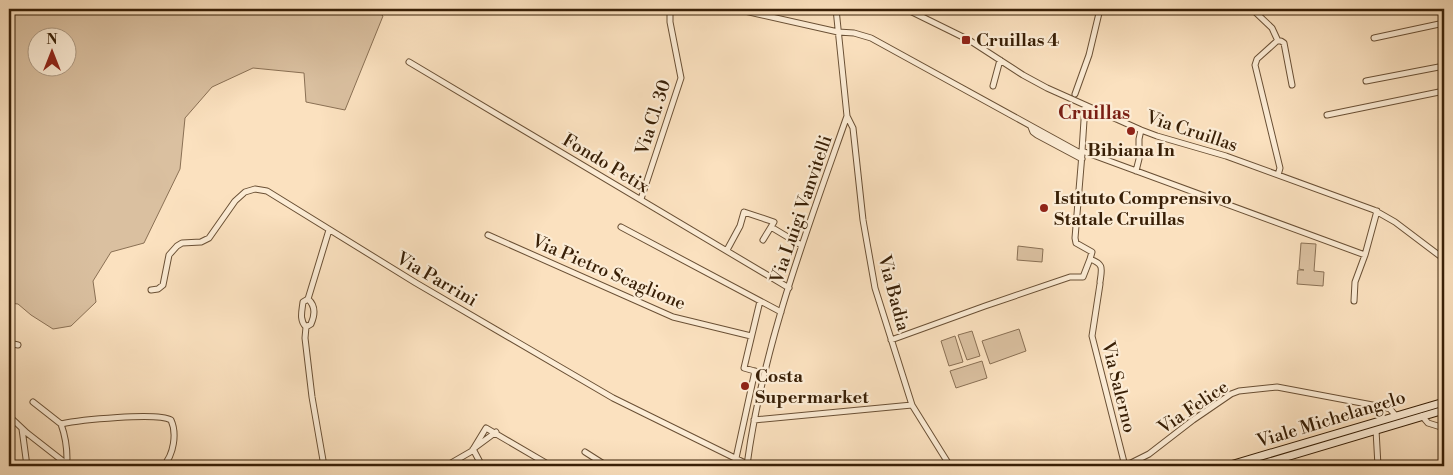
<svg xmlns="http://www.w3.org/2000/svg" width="1453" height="475" font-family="'Libre Bodoni',serif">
  <rect width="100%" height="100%" fill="#fbe1bf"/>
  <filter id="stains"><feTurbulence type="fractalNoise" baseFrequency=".004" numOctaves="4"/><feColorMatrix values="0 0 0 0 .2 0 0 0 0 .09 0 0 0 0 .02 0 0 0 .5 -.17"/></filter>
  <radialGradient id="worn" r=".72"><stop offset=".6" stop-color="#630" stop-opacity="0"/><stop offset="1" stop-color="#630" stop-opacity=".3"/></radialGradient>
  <path fill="#dac0a0" stroke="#8a7054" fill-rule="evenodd" d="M9,9H375L383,16L345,110L306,102L304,73L253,68L212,87L185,118L180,169L144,243L111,252L93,281L96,302L71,326L53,329L31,315L18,304L9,303ZM38,38H68V68H38Z
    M1301,243L1316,244L1314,271L1324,272L1323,286L1297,284L1298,270H1304L1299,269Z
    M1018,246L1043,249L1042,262L1017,260Z
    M1019,329L1026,351L990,364L982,341Z
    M972,331L980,356L967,360L958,335Z
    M955,336L963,362L949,366L941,341Z
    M982,361L987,378L956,388L950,371Z"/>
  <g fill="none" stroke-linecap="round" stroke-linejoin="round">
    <g stroke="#6a5035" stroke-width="7">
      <path id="street" d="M736,9L838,32L854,33L871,38L1082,154
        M836,9L847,116L853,128L863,220L875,288L912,405L950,466
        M906,9L969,40L1023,75L1047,88L1141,130L1157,136L1226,156L1374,210L1395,222L1444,259
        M1252,9L1272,28L1278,41
        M1374,38L1444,23
        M409,62L789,288
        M1366,81L1444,66
        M993,86L1000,60
        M1075,94L1089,55L1100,9
        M1327,115L1444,91
        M1031,127L1033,132L1037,135L1082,159
        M1082,151L1085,105
        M1082,153V151L1365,255
        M1082,154L1075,238L1076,243L1092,252L1090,259C1104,264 1102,268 1100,282
        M1136,171L1139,159V139L1141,130
        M1278,175L1280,168L1255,65L1257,59L1277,41H1281L1284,43L1292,85
        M641,199L681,78L670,22V12
        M621,227L781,312
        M771,227L801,245
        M488,235L673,317L751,336
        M727,250L740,226L744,212L774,222L763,240
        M1100,284L1092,336L1125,466
        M151,290L158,289L163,285L169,255L177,246L182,243L201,242L209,238L235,201L245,192L255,189L267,191L416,283L613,398L747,464
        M1354,301L1355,282L1365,255L1377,211
        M306,327L311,324C315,315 316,306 308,299
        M891,340L985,306L1070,277H1083L1090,259
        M9,343L18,345
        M758,372L744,368L760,301
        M33,402L61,424
        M9,416L27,433L59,458L64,462L66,466
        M1422,416L1428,423L1444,428
        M754,420L912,405
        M22,429L27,466
        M1376,430L1378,466
        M585,452L607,466
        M736,458L755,371
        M64,462L67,459C67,448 65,435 61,424C79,420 157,412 171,420C177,433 174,455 163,466L148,464L141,466
        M747,465C763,345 807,230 847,116
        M324,466L312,397L305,338L306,327C299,320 302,311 303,302L308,299L329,230
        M446,466L472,451L486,428L551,466
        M482,466L473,449L496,432
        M1125,466L1149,454L1193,420L1231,394L1239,391L1277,387L1383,407L1390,409L1396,416"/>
    </g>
    <g stroke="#392007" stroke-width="9">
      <path id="secondary" d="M1227,466L1444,402
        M1256,466L1444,410"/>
    </g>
    <use href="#street" stroke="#fcecd5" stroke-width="5"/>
    <use href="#secondary" stroke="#fcecd5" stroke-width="7"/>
  </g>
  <g fill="#8f2418" stroke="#fcecd5" stroke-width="2">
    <rect x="961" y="35" width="10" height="10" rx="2.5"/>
    <circle cx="1131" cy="131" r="5"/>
    <circle cx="1044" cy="208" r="5"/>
    <circle cx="745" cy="386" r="5"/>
  </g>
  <g text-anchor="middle" stroke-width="4.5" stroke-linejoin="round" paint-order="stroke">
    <g font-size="18" font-weight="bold" fill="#392007" stroke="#fcecd5" text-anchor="start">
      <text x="976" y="46">Cruillas 4</text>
      <text x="1131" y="156" text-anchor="middle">Bibiana In</text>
      <text x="1054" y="204">Istituto Comprensivo<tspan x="1054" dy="21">Statale Cruillas</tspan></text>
      <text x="755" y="382">Costa<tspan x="755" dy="21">Supermarket</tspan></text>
    </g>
    <g font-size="18" fill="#392007" stroke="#fcecd5">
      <text transform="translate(653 117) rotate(-72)" y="6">Via Cl. 30</text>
      <text transform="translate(1192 131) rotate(18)" y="6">Via Cruillas</text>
      <text transform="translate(606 163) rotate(31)" y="6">Fondo Petix</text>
      <text transform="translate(801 209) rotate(-71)" y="6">Via Luigi Vanvitelli</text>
      <text transform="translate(609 272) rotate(23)" y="6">Via Pietro Scaglione</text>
      <text transform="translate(437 279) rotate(30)" y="6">Via Parrini</text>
      <text transform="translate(894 293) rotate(75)" y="6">Via Badia</text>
      <text transform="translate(1119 387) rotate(76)" y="6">Via Salerno</text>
      <text transform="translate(1193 407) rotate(-34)" y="6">Via Felice</text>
      <text transform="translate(1331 419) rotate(-17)" y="6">Viale Michelangelo</text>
    </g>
    <g font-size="19" font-weight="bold" fill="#7a1f14" stroke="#fcecd5">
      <text x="1094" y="119">Cruillas</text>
    </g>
  </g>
  <rect width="1453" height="475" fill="none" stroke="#fbe1bf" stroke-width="30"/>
  <rect x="10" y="10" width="1433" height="455" fill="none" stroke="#392007" stroke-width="2.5"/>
  <rect x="15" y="15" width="1423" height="445" fill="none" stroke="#392007"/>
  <g transform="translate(52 52)"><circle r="24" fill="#fcecd5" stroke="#ae9a83"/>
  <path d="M0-4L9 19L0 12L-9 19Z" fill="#8f2418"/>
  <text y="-8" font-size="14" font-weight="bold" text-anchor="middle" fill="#392007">N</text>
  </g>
  <rect width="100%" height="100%" filter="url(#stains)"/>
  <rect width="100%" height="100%" fill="url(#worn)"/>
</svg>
